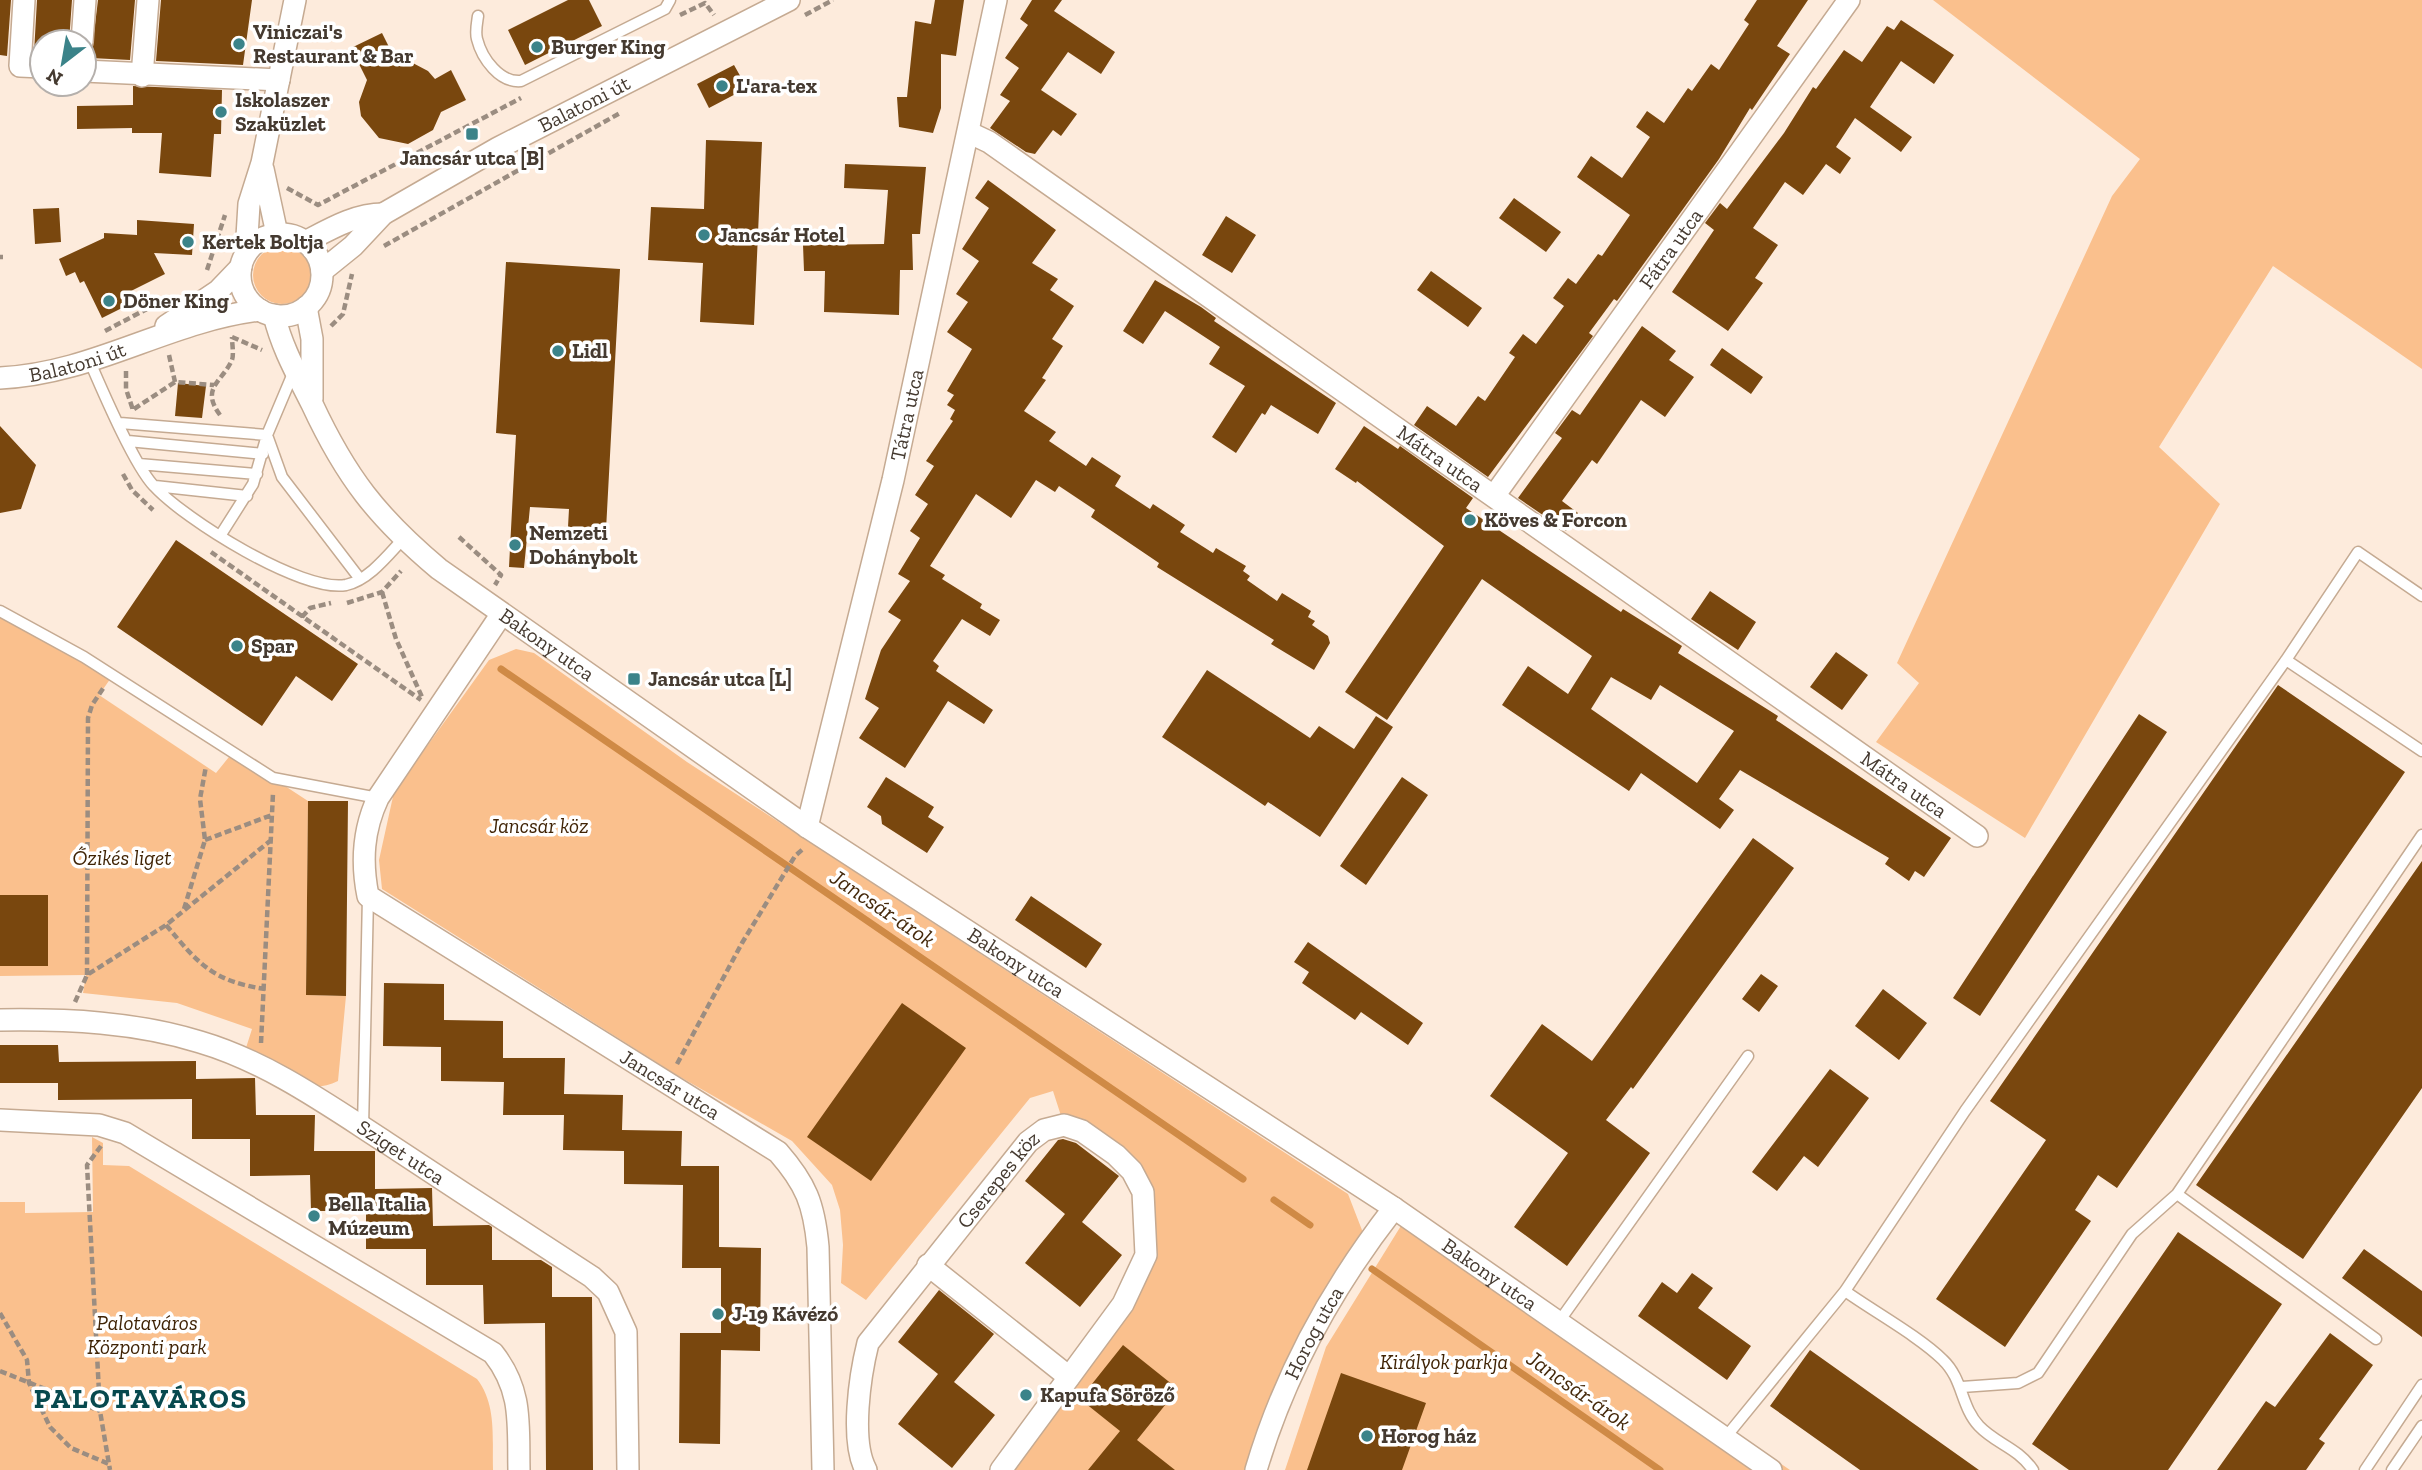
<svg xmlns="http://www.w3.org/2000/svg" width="2422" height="1470" font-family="'Zilla Slab',serif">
  <rect width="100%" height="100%" fill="#fdebdc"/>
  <path fill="#fac08d" d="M1933,0H2422V369L2273,266L2159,447L2220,504L2025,838L1876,742L1919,683L1897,663L2112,196L2140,159Z
    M253 275a29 29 0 1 1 58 0a29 29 0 1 1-58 0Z
    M0,614L113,675L99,695L216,773L233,752L308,801L306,995L346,996L338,1081C303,1099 273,1070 245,1051L252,1029L177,1003L83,993L86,975L0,976Z
    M516,649L534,653L687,762L1348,1194L1367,1243L1256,1470H1001L1137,1280L1132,1171L1064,1125L1053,1091L1030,1098L866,1300L841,1283L843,1245L840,1210L832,1185L792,1141L675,1074L382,889L379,860L394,792L489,660Z
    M92,1137L103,1143V1165L129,1166L477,1379C497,1405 492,1438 493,1470H0V1202H25V1213L93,1212Z
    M1412,1208L1790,1470H1285L1326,1347Z"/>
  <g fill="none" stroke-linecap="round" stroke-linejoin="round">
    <path stroke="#cf8a46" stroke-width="7" d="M501,669L1243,1179
      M1274,1200L1310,1225
      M1372,1269L1660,1470"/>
  </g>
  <path fill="#79470e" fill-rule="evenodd" d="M0,0H11L7,56L0,55Z
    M37,0H72L69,42H42V54L34,53Z
    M98,0H135L130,60L91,58Z
    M161,0H252L243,65L156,61Z
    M568,0H589L602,26L525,65L508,30Z
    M935,0H964L956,56L941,54V108L933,133L899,127L897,97H907L915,21L931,24Z
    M1032,0H1062L1054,11L1115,52L1101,74L1068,52L1041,90L1077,114L1061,136L1053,130L1035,154L1026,152L990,128L1010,101L1000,95L1019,68L1005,58L1028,25L1020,19Z
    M1757,0H1808L1777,46L1790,54L1752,110L1750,108L1719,159L1617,301L1614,299L1589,333L1593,336L1488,477L1414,425L1427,406L1456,426L1478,396L1485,401L1515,357L1509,353L1523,334L1536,344L1564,306L1553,298L1568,278L1576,284L1598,254L1602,256L1630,215L1577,177L1591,156L1622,178L1650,137L1636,127L1647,111L1664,123L1688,88L1692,91L1711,64L1719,70L1749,24L1744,20Z
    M1901,20L1954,55L1934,84L1901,61L1870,107L1912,137L1901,152L1855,118L1836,147L1851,158L1840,174L1826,164L1803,195L1785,182L1753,228L1778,245L1755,278L1763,283L1728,331L1672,292L1714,230L1705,223L1720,203L1727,209L1784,133L1813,87L1816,89L1844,50L1862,62L1887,26L1894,30Z
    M382,33L396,61H409L428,71L435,79L451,70L466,100L441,112L433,130L408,144L379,138L361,116L359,102L367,80L351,48Z
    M734,65L747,88L709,108L697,84Z
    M133,86L222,90L221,134H214L211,177L159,173L162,133H132V128L77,129V106L133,105Z
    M706,140L762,142L754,325L700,322L703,263L648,260L651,207L704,209Z
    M845,164L926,167L920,234H912L913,270H900L899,315L824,312L825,271H804L803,245L884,244L888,190L844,188Z
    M988,180L1056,230L1032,263L1058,279L1050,290L1074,306L1052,339L1063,346L1042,378L1046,380L1024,411L1056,432L1049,441L1086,466L1092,457L1121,476L1115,486L1150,509L1153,504L1185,525L1180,532L1213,553L1216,548L1246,566L1243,571L1250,576L1247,580L1277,601L1282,593L1311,611L1308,617L1315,621L1312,625L1328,636L1330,643L1314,670L1271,644L1274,640L1157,567L1159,563L1091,517L1095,510L1059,486L1055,492L1036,480L1011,518L976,494L930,566L945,575L942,579L982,604L980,608L1000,620L990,636L962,619L933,661L939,666L936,671L993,710L984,724L948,701L905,768L859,738L879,708L865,699L881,650L901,620L888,612L910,581L898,574L920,538L910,531L928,504L915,495L934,466L926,461L953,421L950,419L955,410L947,405L954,395L947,391L972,349L947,332L968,302L956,294L979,261L962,249L989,208L975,198Z
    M1514,198L1561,232L1546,252L1499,218Z
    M59,208L61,242L35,244L33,209Z
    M1226,216L1256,235L1232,273L1202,255Z
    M137,220L194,224L192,255L154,253L165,274L121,296L126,306L102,318L84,281L80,283L75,272L66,276L59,259L104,238V233L137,235Z
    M506,262L620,269L606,530L568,527L569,509L530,507L524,568L509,567L516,435L496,433Z
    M1431,271L1482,308L1468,327L1417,290Z
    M1155,280L1201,307L1216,318L1214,321L1336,403L1318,434L1271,405L1265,415L1262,413L1236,453L1212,437L1245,386L1209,364L1220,347L1165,311L1143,344L1123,331Z
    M1642,326L1676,351L1669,360L1694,377L1665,417L1641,400L1597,464L1592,460L1562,501L1578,513L1566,531L1518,498L1562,438L1555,433L1572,410L1580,415Z
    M1722,348L1763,377L1751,394L1710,365Z
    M178,383L206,386L202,418L175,416Z
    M0,426L36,465L21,509L0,513Z
    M1364,426L1398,449L1400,446L1473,498L1466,508L1621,612L1623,609L1682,646L1678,653L1778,716L1776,720L1951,838L1924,877L1915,871L1909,881L1885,864L1889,858L1740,770L1719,799L1734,810L1720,829L1641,773L1629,791L1502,705L1528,666L1568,694L1592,656L1482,579L1387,720L1345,692L1444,546L1357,481L1356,483L1335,469ZM1611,677L1651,700L1660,685L1734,731L1697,783L1591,709Z
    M176,540L358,664L332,701L296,676L262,726L117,627Z
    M1710,591L1756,622L1738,650L1691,619Z
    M1836,652L1868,675L1842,710L1810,687Z
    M1207,670L1310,738L1319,726L1354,749L1376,716L1393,727L1320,837L1268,802L1265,806L1162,737Z
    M2278,685L2405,772L2117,1188L2098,1175L2075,1210L2091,1221L2005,1347L1936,1299L2046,1140L1990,1101Z
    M2139,714L2167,732L1980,1016L1953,998Z
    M886,777L934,807L928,817L944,827L927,853L882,824L881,816L867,807Z
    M1402,777L1428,795L1366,885L1340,866Z
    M308,801H348L346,996L306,995Z
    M1753,838L1794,868L1633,1089L1631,1087L1606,1120L1650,1153L1567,1266L1514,1227L1568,1153L1490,1096L1542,1024L1592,1061Z
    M2422,861V1088L2303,1259L2196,1185Z
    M0,895H48V966H0Z
    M1031,896L1102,944L1086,968L1015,920Z
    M1308,942L1423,1023L1408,1045L1361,1012L1355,1020L1302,983L1309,972L1294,962Z
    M1761,974L1778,986L1759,1012L1742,999Z
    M384,983L444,984V1020L503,1021V1058H565L564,1094L623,1095L622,1130L682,1131L681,1166H719V1247L761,1248L760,1351L721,1350L720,1444L679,1443L680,1333H721V1268H682L683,1185L624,1184V1151L563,1150L564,1115H503L504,1082L441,1081V1047L383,1046Z
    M1883,989L1927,1023L1899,1060L1855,1026Z
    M902,1003L966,1048L871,1181L807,1137Z
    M0,1045H58L59,1062L196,1061V1079L255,1078L256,1115H315L314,1151H375V1189L432,1188L433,1226L489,1225L492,1227V1260H541L552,1267V1297H592L593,1470H546L545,1323L484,1324L483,1285H426V1249H366V1211H311L310,1175L250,1176V1139H192V1099L58,1100V1083H0Z
    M1830,1069L1869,1098L1818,1167L1804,1156L1777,1191L1752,1172Z
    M1063,1139L1076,1143L1119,1176L1082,1222L1122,1255L1080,1307L1025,1263L1065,1214L1025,1181L1058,1140Z
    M2178,1232L2282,1304L2168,1470H2069L2032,1444Z
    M2364,1249L2422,1291V1337L2342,1278Z
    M1692,1273L1713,1288L1698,1308L1751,1346L1727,1380L1638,1316L1662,1282L1677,1293Z
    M939,1290L994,1334L954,1382L995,1415L952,1468L898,1424L938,1374L898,1342Z
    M2330,1333L2373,1365L2319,1439L2325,1443L2306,1470H2217L2266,1401L2275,1407Z
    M1123,1345L1178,1389L1137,1440L1175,1470H1088L1120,1431L1080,1399Z
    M1810,1350L1979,1470H1860L1770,1406Z
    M1341,1373L1426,1403L1402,1470H1307Z"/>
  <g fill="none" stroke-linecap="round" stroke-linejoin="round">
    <g stroke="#c5aa92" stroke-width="13">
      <path id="service" d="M478,16C477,23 475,32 477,39C482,59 500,83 521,81L665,9L670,0
        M90,362C103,392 134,465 154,486C184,519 302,593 346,585C369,580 388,555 404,538
        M120,423L267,435
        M268,438L282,477L360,579
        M128,441L263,454
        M139,464L257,474
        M155,486L247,496
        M220,536L253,484L267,435L294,371
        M0,611L84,657L273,778L378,798
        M2286,660L2422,751
        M363,1128L368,896
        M2177,1194L2376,1339
        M1845,1291C1873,1311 1920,1337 1943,1360C1963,1379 1961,1407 1979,1426C1996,1444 2017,1447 2033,1470
        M1558,1323L1748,1056
        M1962,1387L2018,1383L2038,1373L2132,1234L2177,1194L2422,835
        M1725,1438L1845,1291L1965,1111L2286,660L2358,552L2422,596
        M2365,1470L2422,1385
        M2392,1470L2422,1426"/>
    </g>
    <g stroke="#c5aa92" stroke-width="24">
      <g id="minor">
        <path d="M24,0L20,66L42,67"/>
        <path d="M82,42L85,0"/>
        <path d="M84,71L279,80"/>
        <path d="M142,76L148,0"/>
        <path id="s1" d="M970,133L989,142L1977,836"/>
        <path d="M263,169L277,234"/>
        <circle cx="281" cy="275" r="41"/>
        <path d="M305,242C330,229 355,214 383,214"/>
        <path d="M246,253L249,204L262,163L295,0"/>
        <path id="s2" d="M322,271L353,246L383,214L498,148L789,0"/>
        <path d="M306,307L312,339V399"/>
        <path id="s3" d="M274,315C282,348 297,374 312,404C346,477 377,517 439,569L807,827L1394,1208L1771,1470"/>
        <path d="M166,326L218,291L241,267"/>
        <path id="s4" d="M0,378C93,374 168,321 260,310"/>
        <path id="s5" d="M1494,496L1849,0"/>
        <path id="s6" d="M501,615L378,798C363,830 361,861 368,896L778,1152C806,1184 814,1204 818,1247L823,1470"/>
        <path id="s7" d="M807,827L893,480L996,0"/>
        <path id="s8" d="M0,1020C68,1019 135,1022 200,1042C268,1062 328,1105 387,1143C455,1188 524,1233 592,1277L608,1292L626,1332L628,1470"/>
        <path d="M0,1120L99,1125L125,1133L493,1353C523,1391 518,1424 519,1470"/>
        <path d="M928,1265L1069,1377"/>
        <path id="s9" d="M866,1470C850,1441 860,1375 868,1343L1028,1142L1044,1130L1064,1125L1082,1131L1116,1155L1132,1171L1143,1192L1146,1255L1123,1304L1001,1470"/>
        <path id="s10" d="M1256,1470C1284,1375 1334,1285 1394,1208"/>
      </g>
    </g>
    <path stroke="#9b8d81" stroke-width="4.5" stroke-dasharray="7 3.5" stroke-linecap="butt" d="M680,15L705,3L714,15
      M805,15L833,0
      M287,188L318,205L521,98
      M384,246L620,113
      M0,257H3
      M207,270L225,215
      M331,326L343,314L352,274
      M105,331L162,301
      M232,337L262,350
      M169,355L175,382
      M126,371V389L133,410
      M134,409L175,382L214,385
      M220,415C200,388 222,382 232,360C234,354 232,344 232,337
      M123,474L132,490L153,510
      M459,537L501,575L495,585
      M211,552L421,700
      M382,592L396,639L422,697
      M347,603L382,592L401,571
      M302,617L310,608L331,603
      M205,840L272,815
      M184,909L205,840L200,799L206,766
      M166,925C199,964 212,981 265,989
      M87,975L88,718L92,705L104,687
      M75,1002L87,975L166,925L270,841
      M261,1043L273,793
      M677,1064L742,943L795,856L803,849
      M101,1146L87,1165L100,1411L110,1470
      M0,1313L27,1360L29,1383L50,1427L71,1448L109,1464
      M0,1371L100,1411"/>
    <use href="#service" stroke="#fff" stroke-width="10"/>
    <use href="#minor" stroke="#fff" stroke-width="21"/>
  </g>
  <g fill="#3b8389" stroke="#fff" stroke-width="2.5">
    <circle cx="239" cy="44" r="7"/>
    <circle cx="537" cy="47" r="7"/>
    <circle cx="722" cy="86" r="7"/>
    <circle cx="221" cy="112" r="7"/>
    <rect x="465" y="127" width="14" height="14" rx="3.5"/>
    <circle cx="704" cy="235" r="7"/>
    <circle cx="188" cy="242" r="7"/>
    <circle cx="109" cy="301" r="7"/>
    <circle cx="558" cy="351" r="7"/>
    <circle cx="1470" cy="520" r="7"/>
    <circle cx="515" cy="545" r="7"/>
    <circle cx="237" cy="646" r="7"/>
    <rect x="627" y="672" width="14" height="14" rx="3.5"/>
    <circle cx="314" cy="1216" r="7"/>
    <circle cx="718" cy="1314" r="7"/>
    <circle cx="1026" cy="1395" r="7"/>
    <circle cx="1367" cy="1436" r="7"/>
  </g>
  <g text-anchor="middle" stroke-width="7" stroke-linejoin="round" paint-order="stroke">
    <g font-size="21" font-weight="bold" fill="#453a30" stroke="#fff" text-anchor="start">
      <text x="253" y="39">Viniczai's<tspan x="253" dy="24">Restaurant &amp; Bar</tspan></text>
      <text x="551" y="54">Burger King</text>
      <text x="736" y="93">L'ara-tex</text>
      <text x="235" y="107">Iskolaszer<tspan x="235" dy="24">Szaküzlet</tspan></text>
      <text x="472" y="165" text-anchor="middle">Jancsár utca [B]</text>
      <text x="718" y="242">Jancsár Hotel</text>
      <text x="202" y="249">Kertek Boltja</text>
      <text x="123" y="308">Döner King</text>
      <text x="572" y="358">Lidl</text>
      <text x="1484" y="527">Köves &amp; Forcon</text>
      <text x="529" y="540">Nemzeti<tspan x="529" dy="24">Dohánybolt</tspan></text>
      <text x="251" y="653">Spar</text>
      <text x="648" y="686">Jancsár utca [L]</text>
      <text x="328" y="1211">Bella Italia<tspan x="328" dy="24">Múzeum</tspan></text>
      <text x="732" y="1321">J-19 Kávézó</text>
      <text x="1040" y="1402">Kapufa Söröző</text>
      <text x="1381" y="1443">Horog ház</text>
    </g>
    <g font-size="21" fill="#453a30" stroke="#fff">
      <text dy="7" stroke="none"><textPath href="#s2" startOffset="313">Balatoni út</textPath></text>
      <text dy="7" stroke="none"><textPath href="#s5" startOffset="304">Fátra utca</textPath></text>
      <text dy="7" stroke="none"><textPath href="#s4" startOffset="79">Balatoni út</textPath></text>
      <text dy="7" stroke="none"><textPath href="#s7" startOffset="424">Tátra utca</textPath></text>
      <text dy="7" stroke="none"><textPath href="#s1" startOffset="572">Mátra utca</textPath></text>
      <text dy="7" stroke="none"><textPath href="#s3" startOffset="439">Bakony utca</textPath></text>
      <text dy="7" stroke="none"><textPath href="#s1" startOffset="1139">Mátra utca</textPath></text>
      <text dy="7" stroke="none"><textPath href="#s3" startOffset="1006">Bakony utca</textPath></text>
      <text dy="7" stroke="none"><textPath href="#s6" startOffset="677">Jancsár utca</textPath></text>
      <text dy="7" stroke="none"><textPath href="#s8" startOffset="432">Sziget utca</textPath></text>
      <text dy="7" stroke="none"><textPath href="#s9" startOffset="338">Cserepes köz</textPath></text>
      <text dy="7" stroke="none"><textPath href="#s3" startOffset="1573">Bakony utca</textPath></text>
      <text dy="7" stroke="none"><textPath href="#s10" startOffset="149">Horog utca</textPath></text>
    </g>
    <g font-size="21" font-style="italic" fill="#402406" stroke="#fff">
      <text x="539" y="833">Jancsár köz</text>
      <text x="122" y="865">Őzikés liget</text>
      <text x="147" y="1330">Palotaváros<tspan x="147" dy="24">Központi park</tspan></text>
      <text x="1444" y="1369">Királyok parkja</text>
    </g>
    <g font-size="23" font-style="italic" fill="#45290b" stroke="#fff">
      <text transform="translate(883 908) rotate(34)" y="8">Jancsár-árok</text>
      <text transform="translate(1579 1390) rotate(35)" y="8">Jancsár-árok</text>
    </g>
    <g font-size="28" font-weight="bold" letter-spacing="2" fill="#07494e" stroke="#fff">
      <text x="141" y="1408">PALOTAVÁROS</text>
    </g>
  </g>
  <g transform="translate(63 63) rotate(211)"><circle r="33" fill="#ffffff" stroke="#b5b0ac" stroke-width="2"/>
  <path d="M0-5L12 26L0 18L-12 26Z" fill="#3b8389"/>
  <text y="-10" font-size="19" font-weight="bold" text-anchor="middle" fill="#453a30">N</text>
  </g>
</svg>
